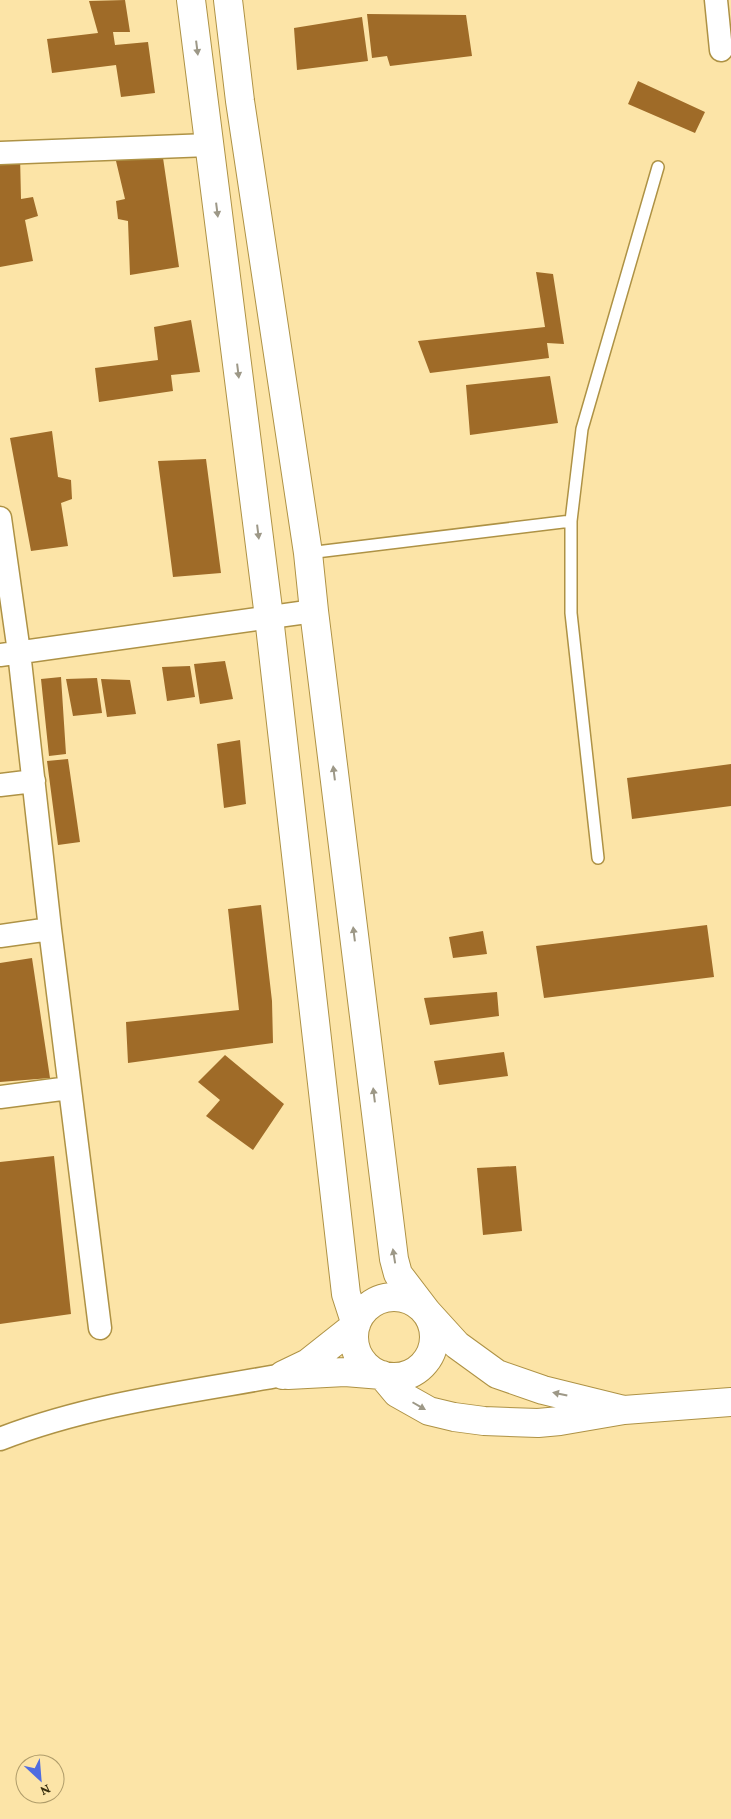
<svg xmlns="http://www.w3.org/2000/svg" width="731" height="1819" font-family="'Crimson Pro',serif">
  <rect width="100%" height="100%" fill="#fce4a7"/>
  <path fill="#9f6b28" d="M125,0L130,32H113L115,45L148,42L155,93L121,97L116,65L52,73L47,39L98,33L89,1Z
    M367,14L466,15L472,56L390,66L387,56L372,58Z
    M362,17L368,61L297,70L294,28Z
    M638,81L705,112L695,133L628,104Z
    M162,151L179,267L130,275L128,221L118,219L116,201L125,199L116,161Z
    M20,155L21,199L33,197L38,216L25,220L33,261L0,267V156Z
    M536,272L553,274L564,344L547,343L549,358L430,373L418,341L545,327Z
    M191,320L200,372L171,375L173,391L99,402L95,368L158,360L154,327Z
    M550,376L558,423L470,435L466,385Z
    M52,431L58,477L71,480L72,499L61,503L68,546L31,551L10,438Z
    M206,459L221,573L173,577L158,461Z
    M225,661L233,699L200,704L194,664Z
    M190,666L195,697L167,701L162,667Z
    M61,677L66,754L49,756L41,679Z
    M97,678L102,713L73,716L66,679Z
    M101,679L130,680L136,714L107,717Z
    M240,740L246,804L224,808L217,744Z
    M68,759L80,842L58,845L47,761Z
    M731,764V806L632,819L627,778Z
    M261,905L272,1001L273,1043L128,1063L126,1022L239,1010L228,909Z
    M707,925L714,977L544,998L536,946Z
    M483,931L487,954L453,958L449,937Z
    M32,958L50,1078L0,1082V963Z
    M497,992L499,1016L430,1025L424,998Z
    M504,1052L508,1076L439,1085L434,1061Z
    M225,1055L284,1104L253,1150L206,1116L220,1100L198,1082Z
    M54,1156L71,1314L0,1324V1162Z
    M516,1166L522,1231L483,1235L477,1168Z"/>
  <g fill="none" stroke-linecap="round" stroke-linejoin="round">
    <g stroke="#ae9245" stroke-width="14">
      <path id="service" d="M308,553L571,521
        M598,858L571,613V521L582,429L658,167"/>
    </g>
    <g stroke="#ae9245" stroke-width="25">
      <path id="minor" d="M716,0L721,50
        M0,153L209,145
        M0,518L19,652L50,929L100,1328
        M0,655L314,611
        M0,785L34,781
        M0,936L50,929
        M0,1097L69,1088
        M0,1439C90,1404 188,1392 283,1375"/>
    </g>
    <g stroke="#ae9245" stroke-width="30">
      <path id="tertiary" d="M191,0L269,617L346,1294L356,1325L308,1363L283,1375
        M228,0L240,101L308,553L314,611L394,1259L398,1274L427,1312L457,1345L497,1374L543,1390L624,1410
        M354 1337a40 40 0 1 1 80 0a40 40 0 1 1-80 0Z
        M288,1375L345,1372L382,1375L397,1393L429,1411L454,1417L484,1421L538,1423L560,1421L624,1410L731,1402"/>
    </g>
    <use href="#service" stroke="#fff" stroke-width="11"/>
    <use href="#minor" stroke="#fff" stroke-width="22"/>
    <use href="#tertiary" stroke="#fff" stroke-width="28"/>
  </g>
  <defs><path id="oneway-solid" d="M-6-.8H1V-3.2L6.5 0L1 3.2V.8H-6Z" transform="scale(1.25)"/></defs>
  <g fill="#9d9887">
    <use href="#oneway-solid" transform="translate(197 48) rotate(83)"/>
    <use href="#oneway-solid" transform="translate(217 210) rotate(83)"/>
    <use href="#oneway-solid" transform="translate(238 371) rotate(83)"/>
    <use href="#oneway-solid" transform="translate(258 532) rotate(83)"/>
    <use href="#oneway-solid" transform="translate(334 773) rotate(-97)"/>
    <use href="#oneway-solid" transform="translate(354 934) rotate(-97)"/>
    <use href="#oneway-solid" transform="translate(374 1095) rotate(-97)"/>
    <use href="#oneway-solid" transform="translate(394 1256) rotate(-99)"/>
    <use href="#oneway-solid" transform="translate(560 1394) rotate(-168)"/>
    <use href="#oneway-solid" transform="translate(419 1406) rotate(30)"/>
  </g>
  <g transform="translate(40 1779) rotate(154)"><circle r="24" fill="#fce4a7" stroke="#af9c6a"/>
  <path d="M0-4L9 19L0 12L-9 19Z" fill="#4f6ce0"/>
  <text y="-8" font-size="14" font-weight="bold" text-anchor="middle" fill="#3b300f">N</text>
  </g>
</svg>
